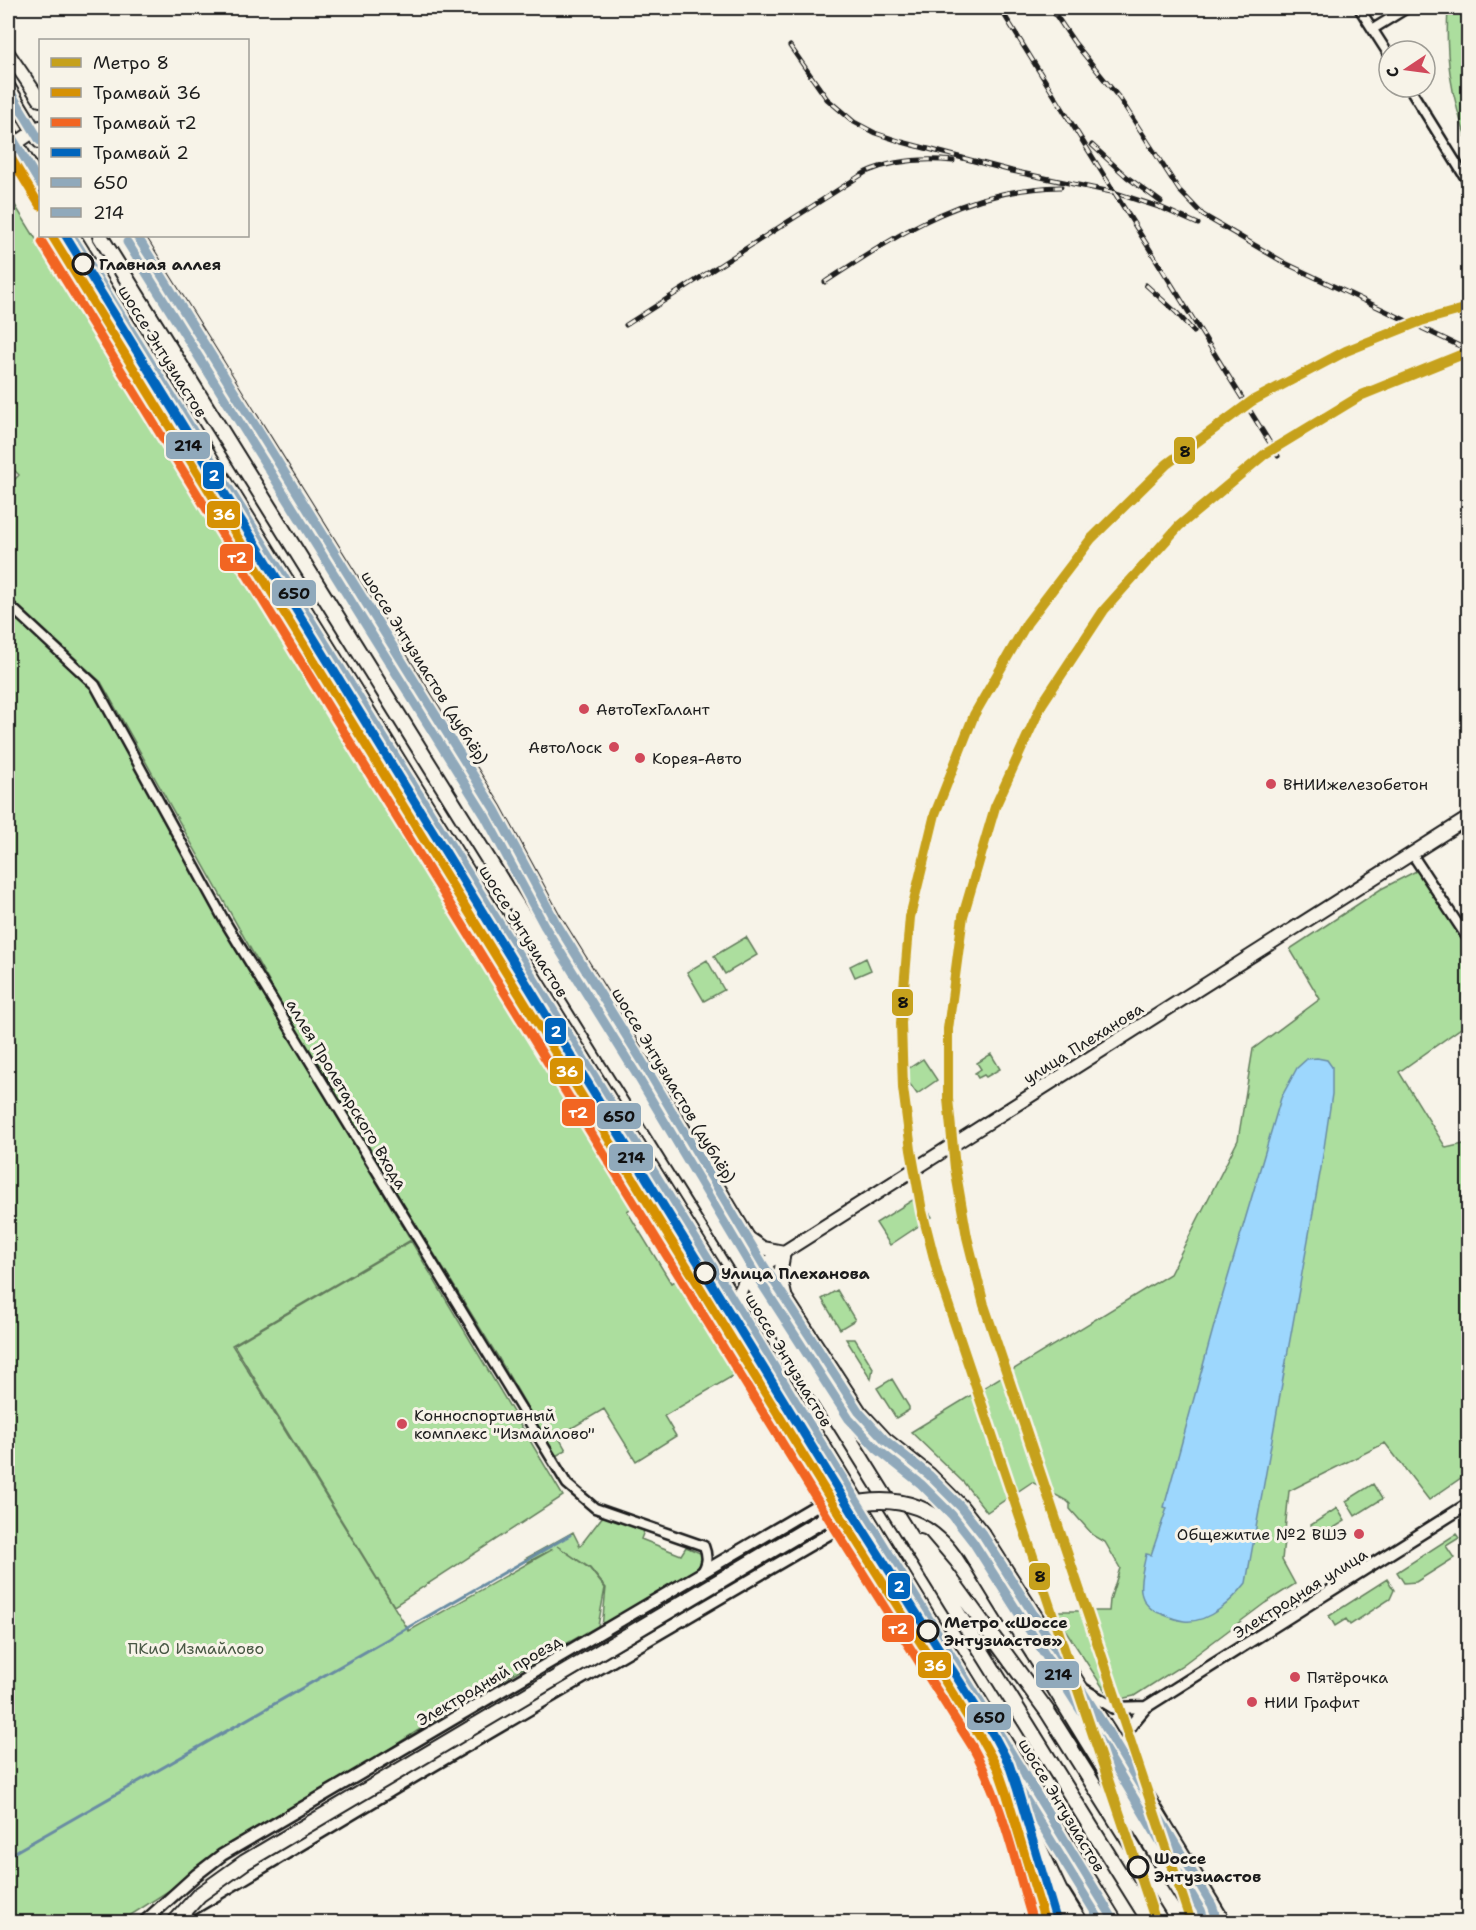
<svg xmlns="http://www.w3.org/2000/svg" width="1476" height="1930" font-family="'Shantell Sans',sans-serif">
  <rect width="100%" height="100%" fill="#f7f3e8"/>
  <filter id="ink" filterUnits="userSpaceOnUse"><feTurbulence type="fractalNoise" baseFrequency=".0167" numOctaves="2"/><feDisplacementMap in="SourceGraphic" scale="12" xChannelSelector="R" yChannelSelector="G"/><feConvolveMatrix kernelMatrix="1 2 1 2 8 2 1 2 1" color-interpolation-filters="sRGB"/></filter>
  <g filter="url(#ink)">
    <path fill="#acde9e" stroke="#647d5d" stroke-width="1.5" d="M1451,8H1468V143C1451,96 1445,58 1448,9Z
      M8,194L635,1206L627,1211L671,1283L676,1281L691,1305L695,1303L738,1373L664,1416L676,1436L636,1461L604,1409L558,1436L566,1450L556,1456L498,1357L296,1030L101,682L8,596V486L19,475L8,464Z
      M8,611L91,688L296,1048L411,1240L232,1345L409,1631L553,1549L528,1562L525,1559L573,1532L580,1546L603,1516L644,1531L641,1539L681,1555L686,1547L700,1553C703,1562 700,1567 693,1574L602,1627L606,1588L590,1568L557,1546L590,1569L605,1588L598,1626L456,1706L120,1922H8Z
      M1418,870L1468,949V1023L1399,1072L1446,1148L1468,1143V1473L1429,1500L1385,1443L1289,1491L1282,1560L1295,1584L1265,1603L1181,1666L1134,1696L1120,1699L1107,1694L1053,1611H1109L1110,1600L1120,1568L1105,1542L1093,1535L1070,1509V1504L1067,1501L1032,1482L987,1512L964,1483L911,1432L1170,1274L1238,1140L1253,1049L1320,999L1290,949L1381,889Z
      M746,937L757,955L725,974L714,956Z
      M866,958L871,970L855,977L850,966Z
      M707,960L724,990L704,1001L687,972Z
      M991,1054L1000,1069L986,1077L984,1075L978,1078L975,1073L981,1069L977,1063Z
      M923,1059L937,1080L917,1094L902,1073Z
      M919,1196L932,1217L890,1245L876,1223Z
      M411,1241L563,1496L394,1606L234,1345Z
      M837,1290L855,1320L840,1329L822,1299Z
      M846,1339H855L873,1368L871,1379Z
      M892,1379L909,1407V1410L896,1418L877,1388Z
      M1373,1484L1382,1499L1355,1516L1346,1501Z
      M1337,1508L1345,1521L1319,1537L1311,1525Z
      M1456,1534L1459,1538L1446,1546L1454,1558L1416,1582L1404,1583L1397,1572Z
      M1387,1579L1394,1590L1390,1599L1350,1625L1346,1619L1335,1626L1329,1616Z"/>
    <path fill="#9dd7fd" stroke="#698ca3" stroke-width="1.5" d="M1317,1058L1327,1060L1332,1067V1094L1321,1168L1246,1583C1233,1600 1208,1624 1184,1621C1177,1620 1169,1617 1162,1614C1151,1611 1142,1602 1141,1591C1139,1580 1144,1566 1146,1554L1151,1555L1167,1508L1164,1507L1218,1311L1281,1098L1297,1068L1307,1059Z"/>
    <g fill="none" stroke-linecap="round" stroke-linejoin="round">
      <path stroke="#698ca3" stroke-width="3" d="M8,1856L570,1535"/>
      <g stroke="#1c1c1c" stroke-width="13">
        <path id="minor" d="M1359,8L1389,55
          M1373,29L1407,8
          M1409,87L1468,182
          M8,604L95,685L224,920L567,1484L595,1508L704,1546C708,1556 708,1564 701,1573
          M1412,854L1468,939"/>
      </g>
      <g stroke="#1c1c1c" stroke-width="15">
        <path id="tertiary" d="M1083,1689L1114,1708L1146,1707
          M1127,1759C1121,1732 1130,1726 1146,1707L1468,1504
          M1064,1893L1082,1922
          M188,1912L417,1775L841,1527H856L876,1534
          M144,1922L196,1875L222,1855L824,1501C835,1490 834,1478 831,1464"/>
      </g>
      <g stroke="#1c1c1c" stroke-width="16">
        <path id="secondary" d="M8,53L40,100
          M8,149L40,127
          M137,236L495,810L555,921L634,1048
          M747,1237L763,1248L784,1252
          M784,1252L780,1274L785,1295
          M748,1277L753,1247
          M740,1310C734,1277 761,1268 784,1252L1468,818"/>
      </g>
      <g stroke="#1c1c1c" stroke-width="18">
        <path id="primary" d="M8,88L40,141
          M8,131L40,184
          M72,236L721,1280L1115,1922
          M100,236L1150,1922
          M575,990L645,1066L764,1266L859,1412L885,1440L929,1475L961,1507L983,1535L1107,1730L1223,1922
          M920,1542L944,1570L1047,1711L1180,1922
          M1033,1653L1198,1922
          M1005,1754L1029,1826L1063,1898L1067,1922"/>
      </g>
      <use href="#minor" stroke="#f7f3e8" stroke-width="8"/>
      <use href="#tertiary" stroke="#f7f3e8" stroke-width="10"/>
      <use href="#secondary" stroke="#f7f3e8" stroke-width="12"/>
      <use href="#primary" stroke="#f7f3e8" stroke-width="14"/>
      <g stroke="#1c1c1c" stroke-width="5">
        <path id="rail" d="M1000,8L1278,456
          M1051,8L1074,42L1120,99L1179,190L1203,215L1285,263L1468,350
          M790,46L827,99L854,122L875,133L902,142L1012,171L1116,193L1162,208L1198,224
          M1092,145L1127,177L1161,202
          M825,282C902,232 965,189 1061,187
          M1146,285L1177,313L1194,332
          M626,325L866,172C894,160 923,158 953,161"/>
      </g>
      <use href="#rail" stroke="#f7f3e8" stroke-width="3" stroke-dasharray="9" stroke-linecap="butt"/>
      <g stroke="#1c1c1c" stroke-width="18" stroke-linecap="butt">
        <path id="primary-bridge" d="M175,1922L199,1895L245,1862L846,1506C884,1496 919,1500 949,1527C966,1541 977,1564 989,1583C1003,1606 1018,1630 1033,1653"/>
      </g>
      <use href="#primary-bridge" stroke="#f7f3e8" stroke-width="14"/>
      <g stroke="#f7f3e8" stroke-width="14">
        <path id="bus-1" d="M8,88L40,141
          M8,131L40,184
          M72,236L721,1280L1115,1922
          M137,236L495,810L555,921L645,1066L764,1266L859,1412L885,1440L929,1475L961,1507L983,1535L1107,1730L1212,1905L1218,1922"/>
      </g>
      <g stroke="#f7f3e8" stroke-width="14">
        <path id="bus-2" d="M62,242L711,1286L1101,1922
          M127,242L485,816L545,927L635,1072L754,1272L849,1419L877,1449L921,1484L952,1515L973,1542L1097,1736L1201,1910L1205,1922"/>
      </g>
      <use href="#bus-1" stroke="#90a9bb" stroke-width="9"/>
      <use href="#bus-2" stroke="#90a9bb" stroke-width="9"/>
      <g stroke="#f7f3e8" stroke-width="14">
        <path id="tram-1" d="M8,153L40,206
          M52,236L847,1526L982,1740L998,1769L1006,1792L1045,1922"/>
      </g>
      <g stroke="#f7f3e8" stroke-width="14">
        <path id="tram-2" d="M42,242L837,1532L972,1746C1002,1800 1015,1863 1033,1922"/>
      </g>
      <g stroke="#f7f3e8" stroke-width="14">
        <path id="tram-3" d="M66,236L857,1520L993,1734L1009,1764L1017,1788L1056,1919"/>
      </g>
      <use href="#tram-1" stroke="#d69104" stroke-width="9"/>
      <use href="#tram-2" stroke="#f26522" stroke-width="9"/>
      <use href="#tram-3" stroke="#0065bd" stroke-width="9"/>
      <g stroke="#f7f3e8" stroke-width="15">
        <path id="metro-1" d="M1156,1922L938,1274L922,1211L911,1150L903,1088L901,1023L910,917L935,814L974,715L1027,623L1091,539L1167,464L1252,401L1346,351L1421,321L1468,308
          M1191,1922L984,1305L967,1237L955,1168L948,1099V1029L963,916L995,807L1042,704L1104,610L1179,526L1265,454L1362,395L1468,352"/>
      </g>
      <use href="#metro-1" stroke="#c6a11c" stroke-width="10"/>
    </g>
  </g>
  <g fill="#f7f3e8" stroke="#1c1c1c" stroke-width="3">
    <circle cx="83" cy="264" r="10"/>
    <circle cx="705" cy="1273" r="10"/>
    <circle cx="928" cy="1631" r="10"/>
    <circle cx="1138" cy="1867" r="10"/>
  </g>
  <g fill="#d1495b" stroke="#f7f3e8" stroke-width="2">
    <circle cx="584" cy="709" r="6"/>
    <circle cx="614" cy="747" r="6"/>
    <circle cx="640" cy="758" r="6"/>
    <circle cx="1271" cy="784" r="6"/>
    <circle cx="402" cy="1424" r="6"/>
    <circle cx="1359" cy="1534" r="6"/>
    <circle cx="1295" cy="1677" r="6"/>
    <circle cx="1252" cy="1702" r="6"/>
  </g>
  <g text-anchor="middle" stroke-width="6" stroke-linejoin="round" paint-order="stroke">
    <g font-size="16" font-weight="bold" fill="#1c1c1c" stroke="#f7f3e8" text-anchor="start">
      <text x="99" y="270">Главная аллея</text>
      <text x="721" y="1279">Улица Плеханова</text>
      <text x="944" y="1628">Метро «Шоссе<tspan x="944" dy="18">Энтузиастов»</tspan></text>
      <text x="1154" y="1864">Шоссе<tspan x="1154" dy="18">Энтузиастов</tspan></text>
    </g>
    <g font-size="16" fill="#1c1c1c" stroke="#f7f3e8">
      <text transform="translate(163 351) rotate(58)" y="6">шоссе Энтузиастов</text>
      <text transform="translate(425 667) rotate(58)" y="6">шоссе Энтузиастов (дублёр)</text>
      <text transform="translate(524 931) rotate(58)" y="6">шоссе Энтузиастов</text>
      <text transform="translate(1083 1043) rotate(-32)" y="6">улица Плеханова</text>
      <text transform="translate(674 1085) rotate(59)" y="6">шоссе Энтузиастов (дублёр)</text>
      <text transform="translate(347 1094) rotate(59)" y="6">аллея Пролетарского Входа</text>
      <text transform="translate(789 1360) rotate(59)" y="6">шоссе Энтузиастов</text>
      <text transform="translate(1300 1593) rotate(-32)" y="6">Электродная улица</text>
      <text transform="translate(489 1680) rotate(-30)" y="6">Электродный проезд</text>
      <text transform="translate(1062 1805) rotate(59)" y="6">шоссе Энтузиастов</text>
    </g>
    <g font-size="16" fill="#1c1c1c" stroke="#f7f3e8" text-anchor="start">
      <text x="596" y="715">АвтоТехГалант</text>
      <text x="602" y="753" text-anchor="end">АвтоЛоск</text>
      <text x="652" y="764">Корея-Авто</text>
      <text x="1283" y="790">ВНИИжелезобетон</text>
      <text x="414" y="1421">Конноспортивный<tspan x="414" dy="18">комплекс "Измайлово"</tspan></text>
      <text x="1347" y="1540" text-anchor="end">Общежитие №2 ВШЭ</text>
      <text x="1307" y="1683">Пятёрочка</text>
      <text x="1264" y="1708">НИИ Графит</text>
    </g>
    <g font-size="16" fill="#475643" stroke="#f7f3e8">
      <text x="196" y="1654">ПКиО Измайлово</text>
    </g>
  </g>
  <g stroke="#f7f3e8" stroke-width="2">
    <rect x="165" y="431" width="46" height="29" rx="6" fill="#90a9bb"/>
    <rect x="1173" y="436" width="23" height="29" rx="6" fill="#c6a11c"/>
    <rect x="202" y="461" width="23" height="29" rx="6" fill="#0065bd"/>
    <rect x="206" y="500" width="35" height="29" rx="6" fill="#d69104"/>
    <rect x="219" y="543" width="35" height="29" rx="6" fill="#f26522"/>
    <rect x="271" y="579" width="46" height="28" rx="6" fill="#90a9bb"/>
    <rect x="891" y="988" width="23" height="29" rx="6" fill="#c6a11c"/>
    <rect x="544" y="1017" width="23" height="28" rx="6" fill="#0065bd"/>
    <rect x="549" y="1057" width="35" height="28" rx="6" fill="#d69104"/>
    <rect x="561" y="1098" width="35" height="29" rx="6" fill="#f26522"/>
    <rect x="596" y="1102" width="46" height="28" rx="6" fill="#90a9bb"/>
    <rect x="608" y="1143" width="46" height="29" rx="6" fill="#90a9bb"/>
    <rect x="1028" y="1562" width="23" height="29" rx="6" fill="#c6a11c"/>
    <rect x="887" y="1572" width="24" height="28" rx="6" fill="#0065bd"/>
    <rect x="881" y="1614" width="34" height="29" rx="6" fill="#f26522"/>
    <rect x="917" y="1651" width="35" height="28" rx="6" fill="#d69104"/>
    <rect x="1035" y="1660" width="45" height="29" rx="6" fill="#90a9bb"/>
    <rect x="966" y="1703" width="46" height="28" rx="6" fill="#90a9bb"/>
  </g>
  <g font-size="16" text-anchor="middle" font-weight="bold" fill="#fff">
    <text x="214" y="481">2</text>
    <text x="224" y="520">36</text>
    <text x="237" y="563">т2</text>
    <text x="556" y="1037">2</text>
    <text x="567" y="1077">36</text>
    <text x="578" y="1118">т2</text>
    <text x="899" y="1592">2</text>
    <text x="898" y="1634">т2</text>
    <text x="935" y="1671">36</text>
  </g>
  <g font-size="16" text-anchor="middle" font-weight="bold" fill="#111">
    <text x="188" y="451">214</text>
    <text x="1185" y="457">8</text>
    <text x="294" y="599">650</text>
    <text x="903" y="1008">8</text>
    <text x="619" y="1122">650</text>
    <text x="631" y="1163">214</text>
    <text x="1040" y="1582">8</text>
    <text x="1058" y="1680">214</text>
    <text x="989" y="1723">650</text>
  </g>
  <rect width="1476" height="1930" fill="none" stroke="#f7f3e8" stroke-width="30"/>
  <rect x="15" y="15" width="1446" height="1900" fill="none" stroke="#1c1c1c" stroke-width="2" filter="url(#ink)"/>
  <rect x="39" y="39" width="210" height="198" fill="#f7f3e8" stroke="#9f9d96" stroke-width="1.5"/>
  <rect x="51" y="58" width="30" height="9" fill="#c6a11c" stroke="#9f9d96" stroke-width="1.5"/>
  <text x="93" y="69" font-size="18" fill="#1c1c1c">Метро 8</text>
  <rect x="51" y="88" width="30" height="9" fill="#d69104" stroke="#9f9d96" stroke-width="1.5"/>
  <text x="93" y="99" font-size="18" fill="#1c1c1c">Трамвай 36</text>
  <rect x="51" y="118" width="30" height="9" fill="#f26522" stroke="#9f9d96" stroke-width="1.5"/>
  <text x="93" y="129" font-size="18" fill="#1c1c1c">Трамвай т2</text>
  <rect x="51" y="148" width="30" height="9" fill="#0065bd" stroke="#9f9d96" stroke-width="1.5"/>
  <text x="93" y="159" font-size="18" fill="#1c1c1c">Трамвай 2</text>
  <rect x="51" y="178" width="30" height="9" fill="#90a9bb" stroke="#9f9d96" stroke-width="1.5"/>
  <text x="93" y="189" font-size="18" fill="#1c1c1c">650</text>
  <rect x="51" y="208" width="30" height="9" fill="#90a9bb" stroke="#9f9d96" stroke-width="1.5"/>
  <text x="93" y="219" font-size="18" fill="#1c1c1c">214</text>
  <g transform="translate(1407 69) rotate(257)"><circle r="28" fill="#f7f3e8" stroke="#9f9d96" stroke-width="1.5"/>
  <path d="M0-4.5L10 22L0 15L-10 22Z" fill="#d1495b"/>
  <text y="-9" font-size="16" font-weight="bold" text-anchor="middle" fill="#1c1c1c">С</text>
  </g>
</svg>
